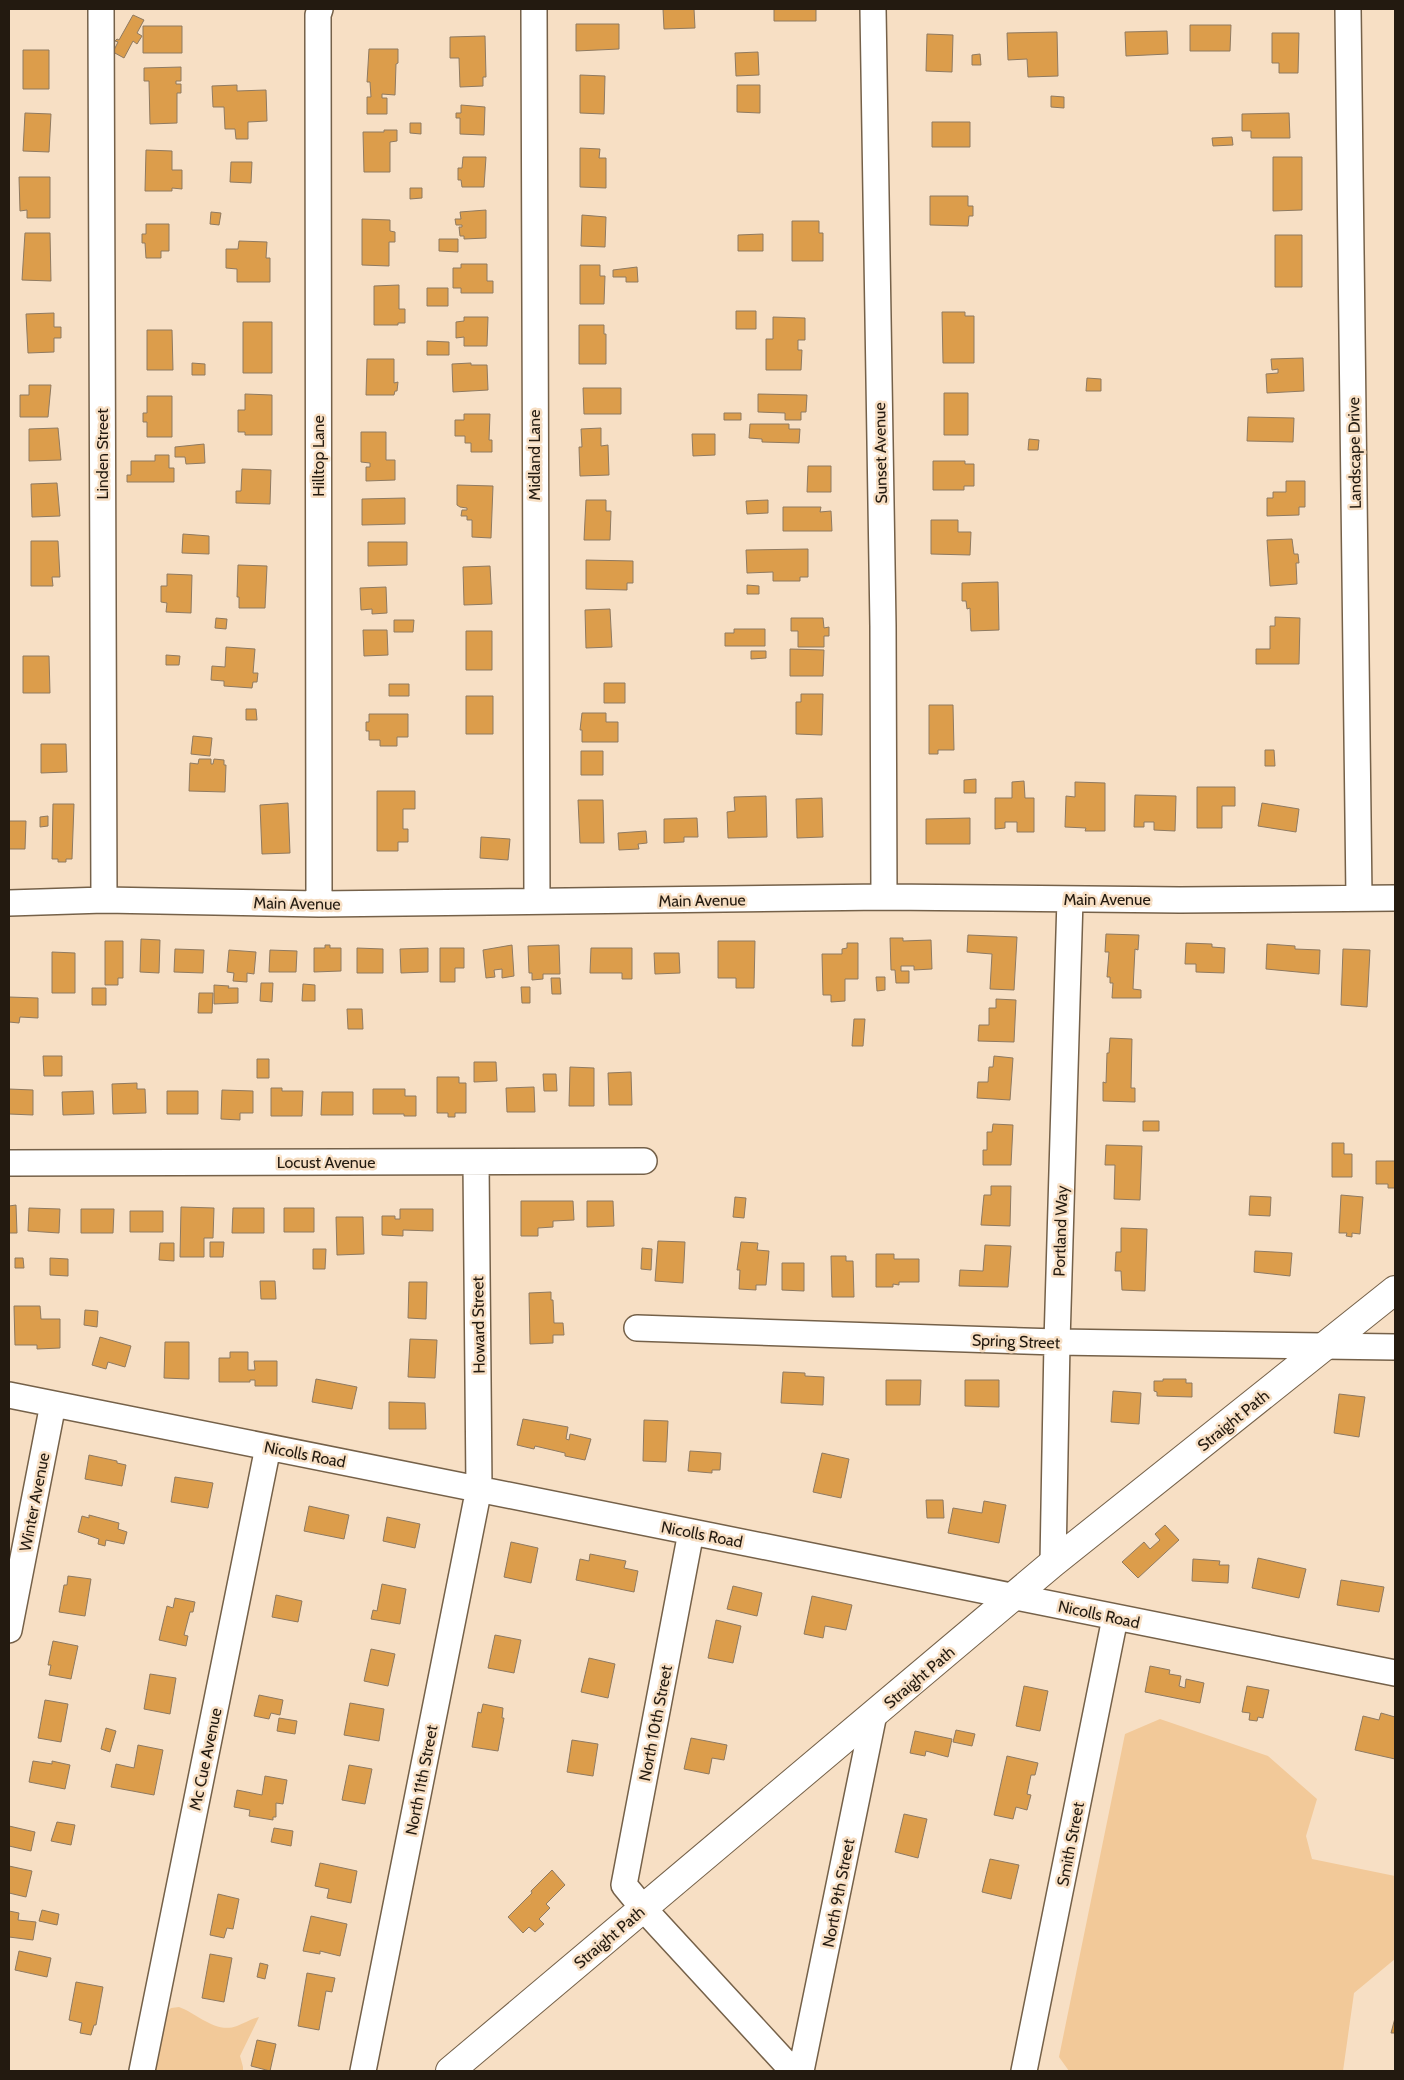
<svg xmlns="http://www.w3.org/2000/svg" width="1404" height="2080" font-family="Cabin,sans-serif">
  <rect width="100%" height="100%" fill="#f7dfc4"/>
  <path fill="#f2c999" d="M1160,1719L1268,1756L1317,1799L1306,1836L1312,1859L1395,1876V1959L1354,1993L1343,2071H1069L1059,2057L1125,1734Z
    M179,2007C198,2014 216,2034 237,2026C245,2023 251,2019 259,2017L240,2056L243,2067V2071H153L166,2013L171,2008Z"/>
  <path fill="#dc9d4b" stroke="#8f7a61" d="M663,9H694L695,28L664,29Z
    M774,9H816V21H774Z
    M133,15L144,20L137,33L142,36L137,44L133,41L124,58L113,52L118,42L115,41L117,39L119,40Z
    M576,24H619V49L576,51Z
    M1190,25H1231L1230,51H1190Z
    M143,26H182V53H143Z
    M1167,31L1168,54L1126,56L1125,32Z
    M1057,32L1058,76L1028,77L1027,59L1008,60L1007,33Z
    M1272,33H1299L1298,73H1279V63H1272Z
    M927,34L953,35L952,72L926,71Z
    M485,36L486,77H483V86L460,87L459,58H450V37Z
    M369,49H398V63L396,64L395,95L382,94V98H387V114H367V97H371L370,82H367Z
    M23,50H49V89H23Z
    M758,52L759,75L736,76L735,53Z
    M980,54L981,65H972V55Z
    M181,67V81H176V84H181V93H177V123L150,124L149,81H144V68Z
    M580,75L605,76L604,114L580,113Z
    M237,85V91L266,90L267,121L248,122V139H236L235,129H225L224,107H213L212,86Z
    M737,85H760V113L737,112Z
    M1051,96L1064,97V108L1051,107Z
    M461,105L485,107L484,135L460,134V118H456V113H461Z
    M25,113L51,114L49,152L23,151Z
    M1289,113L1290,138H1251V131H1242V114Z
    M932,122H970V147H932Z
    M410,123H421V134L410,133Z
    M384,130H397V141L390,142V172H364L363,132H384Z
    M1232,137L1233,145L1213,146L1212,138Z
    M580,148L600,149L599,158H606V188L580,187Z
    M146,150L172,151V170H182V189L172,188V191H145Z
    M463,157H486L484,187H462L461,180H458V168H462Z
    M1273,157H1302V210L1273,211Z
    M231,162H252L251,183L230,182Z
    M19,177H50V218H27V210L20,211Z
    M410,188H422V198L410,199Z
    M930,196H968V206H973V216H969L968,226L930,225Z
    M486,210V238L464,239V236H460L459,227H462V225H456L455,219H461L460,212Z
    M211,212L221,213L219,225L210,224Z
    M582,215L606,217L605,247L581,246Z
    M362,219L390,220V231L395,232V242H389V266L362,265Z
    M792,221H819V233H823V261H792Z
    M146,224H169V251H161V258H146L145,243H142V234H146Z
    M25,233H50L51,281L22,280Z
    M763,234V251H738V235Z
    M1275,235H1302V287H1275Z
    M439,239H458V252L439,251Z
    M239,241L267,242L266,258H270V282H237V269L226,268V249H238Z
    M461,264H487V281H493V293H461V288H453V268H461Z
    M580,265H600V276H605L604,304H580Z
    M637,267L638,282H626V277H613V270Z
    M399,285V309H405V323H398V325H374V286Z
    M427,288H448V306H427Z
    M736,311H756V329H736Z
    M942,312H965V316H974V363H943Z
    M54,313V327H61V338H54V352L28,353L26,314Z
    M464,317H488L487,346H464V337L456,338V322L464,321Z
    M773,317L805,318V340H798V350H802L801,370H766V339H773Z
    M243,322H272V373H243Z
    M579,325H604V334H606V364H579Z
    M147,330H172L173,370H147Z
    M427,341L449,342V355H427Z
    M1303,358L1304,391L1267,393L1266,374L1278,373V369L1272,370L1271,359Z
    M367,359H394V383L398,382L397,391H395L394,395H366Z
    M192,363L205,364V375H192Z
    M471,363V365H487L488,390L453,392L452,364Z
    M1087,378L1101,379V391H1086Z
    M29,385H51L48,417H20V395H29Z
    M583,388H621V414H584Z
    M944,393H968V435H944Z
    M245,394L272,395V435H245V432H238V410H245Z
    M758,394L807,395L806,412H801V420H785V413L758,412Z
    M147,396H172V437H147V422H143V413H147Z
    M724,413H741V420H724Z
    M464,414H490L489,440H492V452H471V443H465V436H455V420H464Z
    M1248,417L1294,418L1293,442L1247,441Z
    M750,424H789V429H800L799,443L762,442V439L749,438Z
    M58,428L61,460L29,461V429Z
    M601,428V446L608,445L609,475L580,476L579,447H582L581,429Z
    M361,432H386V460H395V480L366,481V467H370V463L361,462Z
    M692,434H715V455L693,456Z
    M1029,439L1039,440L1038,450H1028Z
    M204,444L205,463L186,464L185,457H175V447Z
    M155,455H169V468H174V482H127V475H131V461H155Z
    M933,461H965V464H974V486H964V490H933Z
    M808,466H831V492H807Z
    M242,469L271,470L270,504L236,503V491H241Z
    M1286,481H1305V507H1299V515L1267,516V498H1273V492H1286Z
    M57,483L60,516L32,517L31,484Z
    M457,485L493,486L491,538L472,537V520H467V516H461L462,510H467V508L460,507L457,505Z
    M405,498V524L362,525V499Z
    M586,500H606V511H611L610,540H584Z
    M768,500V513L747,514L746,501Z
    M783,507H821L820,512L831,511L832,531H783Z
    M931,520H958V532H971L970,555L931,554Z
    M183,534L209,536V554L182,553Z
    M1292,539L1294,554H1298L1299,563H1296L1297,584L1270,586L1267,540Z
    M31,541H58L60,577H52L53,586H31Z
    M368,542H407V565L368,566Z
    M808,549V577H800V581H773V572L747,573L746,550Z
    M586,560L633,561V583H627V590L586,589Z
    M238,565L267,566L265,608H239V597H237Z
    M490,566L492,604L464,605L463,567Z
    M167,574L192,575L191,613L166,612L167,603L161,602V586H167Z
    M998,582L999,630L971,631L970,608L967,609L966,601H962V583Z
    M747,585L759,586V594H747Z
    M386,587L387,613L372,614V609L361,610L360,588Z
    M610,609L612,647L586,648L585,610Z
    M1275,617L1300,618L1299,664H1256V649H1270V626H1275Z
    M216,618L227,619L226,629L215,628Z
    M791,618H823L824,628L829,627V636H824V647H798V631H791Z
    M394,620H414L413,632H394Z
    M734,629H765V646H725V633H734Z
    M363,630H387L388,655L364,656Z
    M466,631H492V670H466Z
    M226,647L255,649L253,673H258L257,682H253L252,688L224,686V681L211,680L212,666L225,667Z
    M790,649L824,650L823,676H790Z
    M751,651H766V658L751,659Z
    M166,655L180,656L179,665H166Z
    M23,656H49L50,693H23Z
    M604,683H625V703H604Z
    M389,684H409V696H389Z
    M801,694H823L822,735L796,734V702H801Z
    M466,696H493V734H466Z
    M929,705H953L954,750H938V754H929Z
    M246,709H256L257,720H246Z
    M582,713H606V722H618V742H582V730H580Z
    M369,714H408V737H397V746H380V740H369V731H366V722H369Z
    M193,736L212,738L210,756L191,754Z
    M41,744H66L67,772L41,773Z
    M1265,750H1274L1275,766H1265Z
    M581,751H603V775H581Z
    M199,759H211V764H213L214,759L224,760V765H226L225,792L189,791L190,763L198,764Z
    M976,779V793H964V780Z
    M1024,781L1025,798H1034V832H1017V822H1005V828L995,829V798H1012V782Z
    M1075,782L1105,783V831H1085L1086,828L1065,827L1066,796L1075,797Z
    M1197,787H1235V806H1222V828H1197Z
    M377,791H415V809H403V829H408V842H398V851H377Z
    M1135,795L1176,796L1175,831L1154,830V822H1144V827H1134Z
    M766,796L767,837L728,838L727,812L735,811L734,797Z
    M822,798L823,837L797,838L796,799Z
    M578,800H603L604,843H580Z
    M288,803L290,853L262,854L260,805Z
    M1262,803L1299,809L1296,832L1258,826Z
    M53,804H74L72,859H66V862H58V859H52Z
    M48,816V826L40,827V817Z
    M697,818L698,837H684V842L664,843V819Z
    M970,818V844H926V819Z
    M9,821H26L25,849H9Z
    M646,831L647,843L638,844L639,849L619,850L618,833Z
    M481,837L510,839L508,860L480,858Z
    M1106,934L1139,935L1138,950L1135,949L1133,989L1141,990V998H1112L1113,983H1110V977H1107L1109,952H1105Z
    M968,935L1017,937L1014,990L990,989L992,954L967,952Z
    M890,938H903V941L931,940L932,969L914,970V966H901V971H909V983H896L895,970H891Z
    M141,939L160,940L159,973L140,972Z
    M105,941H123V978H118V985H105Z
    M718,941H755L754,988H736V978H718Z
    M847,943H858V979H845V1001L831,1002V995H823L822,954H842V949L847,948Z
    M1186,943L1212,944V947L1225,948L1224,973L1196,972V964H1185Z
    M1267,944L1295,946V949L1320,950L1319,974L1266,969Z
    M325,945H330V948H341V971L314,972V948H325Z
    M512,945L514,976L502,978V969L494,970L495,977L486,978L483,950Z
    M559,945L560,974H543V979L532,980V973H529L528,946Z
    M357,948L383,949V973H357Z
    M428,948V972L401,973L400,949Z
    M440,948H464V968H455V982H440Z
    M591,948H632V979H622V973H590Z
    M175,949L204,950L203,973L174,972Z
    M1343,949L1370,950L1367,1007L1341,1005Z
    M229,950L256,952L254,974L247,973V982L233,981L234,973L227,972Z
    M270,950L297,951L296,972H269Z
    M52,952L75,953V993H52Z
    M654,953H679L680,973L655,974Z
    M876,977H885V990L877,991Z
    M551,978H560L561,994H552Z
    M261,983H273L272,1002L260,1001Z
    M303,984L315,985V1001H302Z
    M214,985L229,986L228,988H238V1003L214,1004Z
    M521,987H530V1003H522Z
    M92,988H106V1005H92Z
    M199,993H213L212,1013H198Z
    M9,997L38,998V1018L20,1017L19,1023L9,1022Z
    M996,999L1016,1000L1014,1042L978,1041L979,1025H989V1008H996Z
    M347,1009H362L363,1029H348Z
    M854,1019H865L863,1046H852Z
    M1110,1038L1132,1039L1131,1088H1135V1102L1103,1101V1082L1106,1083L1107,1053H1109Z
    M43,1056H62V1076H44Z
    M994,1056L1013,1058L1010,1100L977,1098L978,1082H988L989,1067H993Z
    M257,1059H269V1078H257Z
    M474,1062H496L497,1081L474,1082Z
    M570,1067L594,1068V1106H569Z
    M631,1072L632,1105H609L608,1073Z
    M543,1074H556L557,1091H544Z
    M437,1077H459V1083H466V1113H455V1117H448V1113H437Z
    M137,1083V1089H145L146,1113L113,1114L112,1084Z
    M534,1087L535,1112H507L506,1088Z
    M271,1088H282V1091H303L302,1116H271Z
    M9,1089L33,1090V1115L9,1114Z
    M373,1089H405V1096H416V1116H404V1114H373Z
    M222,1090L253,1091V1113H240V1120L221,1119Z
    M93,1091L94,1114L63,1115L62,1092Z
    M167,1091H198V1114H167Z
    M322,1092H353V1115H321Z
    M1143,1121H1159V1131H1143Z
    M993,1124L1013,1125L1011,1165H983V1150H987V1132H992Z
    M1332,1143H1344V1154H1352V1177H1332Z
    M1106,1145L1142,1146L1140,1200L1114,1199L1115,1165H1105Z
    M1376,1161H1395V1188H1388V1184H1376Z
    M991,1186H1011L1010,1226L981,1225L984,1195H991Z
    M1341,1195L1363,1197L1360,1234L1352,1233V1237L1346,1236L1347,1233H1339Z
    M1250,1196L1271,1197L1270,1216L1249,1215Z
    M735,1197L746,1198L744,1218L733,1217Z
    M521,1201H573L574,1220L553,1221V1227L538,1228V1236H521Z
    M587,1201H613L614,1226L587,1227Z
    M16,1205L17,1233H9V1206Z
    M181,1207L214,1208L213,1238H204V1257H180Z
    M29,1208L60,1209L59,1233L28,1231Z
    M233,1208H264V1233H232Z
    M284,1208H314V1232H284Z
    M81,1209H114L113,1233H81Z
    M400,1209H433V1231L403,1230V1236L382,1235V1216H395V1219H400Z
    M130,1211H163V1232H130Z
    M336,1217H363L364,1254L337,1255Z
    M1121,1228L1147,1229L1145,1291L1122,1290L1121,1271H1115L1116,1252H1121Z
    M658,1241L685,1242L683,1283L655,1281Z
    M210,1242H224L223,1257H210Z
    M741,1242L758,1243L757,1250L769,1251L766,1285H756V1290L739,1289L740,1270H737Z
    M160,1243H174V1261L159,1260Z
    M985,1245L1011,1246L1008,1287L959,1286L960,1270L983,1271Z
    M642,1248L652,1249L651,1270L641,1269Z
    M313,1249H326L325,1269H313Z
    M1255,1251L1292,1253L1290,1276L1254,1272Z
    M876,1254H894V1259H919V1282H899V1285L893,1284V1287H876Z
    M831,1256H846V1261H853L854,1297H832Z
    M15,1258H23L24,1268H15Z
    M50,1258L68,1259V1276L50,1275Z
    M782,1263H804V1291L782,1290Z
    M260,1281H275L276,1299H261Z
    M409,1282H427L426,1319L408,1318Z
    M551,1292V1300H553L554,1323H563L564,1335H553V1343L530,1344L529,1293Z
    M14,1306H40L41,1319H60V1348L37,1349V1345H15Z
    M85,1310L98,1311L97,1327L84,1325Z
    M100,1337L131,1346L125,1367L108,1362L106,1369L92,1365Z
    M410,1339L437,1340L435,1378L408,1377Z
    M165,1342H189V1379L164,1378Z
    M230,1352H248V1370H255L254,1361H277V1386H255V1380H250V1382H219V1358H230Z
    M783,1372L805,1373V1376L824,1377L823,1405L781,1403Z
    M316,1379L357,1387L352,1409L312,1402Z
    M1163,1379H1186V1383H1192V1397L1157,1396V1392L1154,1391V1381H1163Z
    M886,1380H921L920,1405H886Z
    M965,1380H999V1407L965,1406Z
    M1113,1391L1141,1393L1139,1424L1111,1422Z
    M1339,1394L1365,1397L1359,1437L1334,1433Z
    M389,1402L425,1403L426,1429H389Z
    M523,1419L568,1427L566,1439L569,1440L570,1434L591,1439L585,1460L565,1456V1453L535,1446L534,1449L517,1445Z
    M644,1420L668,1421L666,1462L643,1461Z
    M690,1451L721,1453L720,1470H712V1473L688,1471Z
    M822,1453L849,1459L841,1498L813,1492Z
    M89,1455L117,1461V1463L126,1465L122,1486L85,1479Z
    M175,1477L213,1483L208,1508L171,1502Z
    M926,1500H943L944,1518H927Z
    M984,1501L1006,1505L999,1543L948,1533L953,1508L982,1513Z
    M309,1506L349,1515L344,1539L304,1531Z
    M89,1515L119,1523L118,1529L127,1532L124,1544L106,1540L105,1546L98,1544L99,1539L78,1532L82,1516L89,1518Z
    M387,1517L420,1524L415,1548L383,1541Z
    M1165,1525L1179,1540L1138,1578L1122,1562L1144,1542L1150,1549L1160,1540L1155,1534Z
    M511,1542L538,1548L531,1583L504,1577Z
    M590,1554L626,1561L624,1568L638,1571L634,1592L576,1580L580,1559L589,1561Z
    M1258,1558L1306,1569L1299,1598L1252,1588Z
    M1193,1559L1220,1561L1219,1565H1229L1228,1583L1192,1581Z
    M68,1576L91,1579L85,1616L59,1612L64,1585H67Z
    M1341,1580L1384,1587L1379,1612L1337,1605Z
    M382,1584L406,1589L400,1624L371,1619L373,1610L377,1611Z
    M733,1586L762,1593L757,1616L727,1609Z
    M276,1595L302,1601L298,1622L272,1617Z
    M812,1596L852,1605L846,1630L825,1626L823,1638L804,1634Z
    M175,1598L195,1602L193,1612H190L184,1635L188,1636L186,1646L159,1640L167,1606L173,1608Z
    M716,1620L741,1626L733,1663L708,1658Z
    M495,1635L521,1640L514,1673L488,1668Z
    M53,1641L78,1646L71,1679L49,1675L51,1665H48Z
    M371,1649L395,1654L388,1686L364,1681Z
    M589,1658L615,1664L608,1698L581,1692Z
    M1150,1666L1170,1670L1169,1674L1181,1676L1179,1686L1185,1688L1186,1679L1204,1683L1200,1703L1145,1692Z
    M150,1674L176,1678L170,1714L144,1709Z
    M1024,1686L1048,1691L1040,1731L1016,1726Z
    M1247,1686L1269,1690L1263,1718L1258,1717L1257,1721L1249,1720L1250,1713L1242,1712Z
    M259,1695L283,1700L280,1715L271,1713L269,1719L254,1716Z
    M45,1700L68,1704L61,1742L38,1738Z
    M350,1703L384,1709L379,1741L344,1735Z
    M483,1704L503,1708L502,1718H504L498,1751L472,1747L478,1712L481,1713Z
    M1381,1713L1395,1717V1759L1355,1750L1363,1716L1379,1720Z
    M279,1718L297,1721L295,1734L277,1731Z
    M106,1728L116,1731L110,1752L101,1749Z
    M956,1730L975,1734L972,1746L953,1742Z
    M915,1731L952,1739L948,1757L926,1751L925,1756L910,1753Z
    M691,1738L727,1745L724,1760L712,1758L709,1774L684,1769Z
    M572,1740L598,1744L593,1776L567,1772Z
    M138,1745L163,1750L154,1795L111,1787L116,1764L134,1768Z
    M1007,1756L1038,1763L1035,1775H1031L1027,1794L1031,1795L1027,1810L1016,1807L1013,1819L994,1815Z
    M33,1761L52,1764V1761L70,1765L65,1789L29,1782Z
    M349,1765L372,1769L365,1804L342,1800Z
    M265,1776L287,1780L283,1804L276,1803V1817H273V1820L249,1816L250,1810L234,1807L237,1790L262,1795Z
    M904,1814L927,1819L918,1858L895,1852Z
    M57,1822L75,1825L71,1845L51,1841Z
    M9,1826L35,1832L31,1851L9,1846Z
    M274,1828L293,1831L291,1846L271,1842Z
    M990,1859L1019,1865L1011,1899L982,1892Z
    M320,1863L357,1871L351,1903L327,1898L329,1889L315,1886Z
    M9,1866L32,1871L26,1897L9,1893Z
    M552,1870L565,1885L546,1904L550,1908L539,1919L544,1924L535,1932L529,1927L523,1933L508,1917L532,1893L531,1891Z
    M218,1894L239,1899L233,1929L227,1928L224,1938L210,1935Z
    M42,1910L59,1914L57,1925L39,1921Z
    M9,1911L19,1913L18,1920L36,1922L33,1940L9,1937Z
    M311,1916L347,1924L340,1956L320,1951V1954L303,1951Z
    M19,1951L51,1958L47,1977L15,1970Z
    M210,1954L232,1958L224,2002L202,1998Z
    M260,1963L268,1965L265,1979L257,1977Z
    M307,1973L335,1978L332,1992L326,1991L319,2030L298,2026Z
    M76,1982L103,1987L96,2025H94L91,2035L80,2033L82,2023L69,2020Z
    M1395,2018V2033H1391Z
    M257,2040L276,2044L270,2071L251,2066Z"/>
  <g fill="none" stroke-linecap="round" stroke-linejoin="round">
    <g stroke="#756149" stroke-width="28">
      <path id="minor" d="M101,9L104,900
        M534,9L537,901
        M873,9L883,626L884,897
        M1348,9L1359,898
        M9,903L104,900L319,904L884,897L1180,900L1395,898
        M319,904L318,15L320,9
        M9,1163L644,1161
        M637,1328L1057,1342L1395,1347
        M9,1395L1395,1673
        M691,1532L624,1885L643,1908L793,2071
        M1053,1563L1057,1342L1070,899
        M9,1630L53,1404
        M142,2071L268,1447
        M363,2071L479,1488L476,1162
        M801,2071L874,1714
        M1024,2071L1115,1618"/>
    </g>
    <g stroke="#756149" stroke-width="30">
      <path id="major" d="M450,2071L1053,1563L1395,1290"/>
    </g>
    <use href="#minor" stroke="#fff" stroke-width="25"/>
    <use href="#major" stroke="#fff" stroke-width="28"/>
  </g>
  <g text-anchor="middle" stroke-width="5" stroke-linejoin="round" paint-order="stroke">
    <g font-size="16" fill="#231a10" stroke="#f7dfc4">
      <text transform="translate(880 453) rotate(-91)" y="6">Sunset Avenue</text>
      <text transform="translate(1354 453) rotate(-91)" y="6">Landscape Drive</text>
      <text transform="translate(102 454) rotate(-90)" y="6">Linden Street</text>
      <text transform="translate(534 455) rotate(-90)" y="6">Midland Lane</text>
      <text transform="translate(318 456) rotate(-90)" y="6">Hilltop Lane</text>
      <text x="1107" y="905">Main Avenue</text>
      <text transform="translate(702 900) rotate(-1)" y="6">Main Avenue</text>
      <text transform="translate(297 903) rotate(1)" y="6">Main Avenue</text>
      <text x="326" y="1168">Locust Avenue</text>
      <text transform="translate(1060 1231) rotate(-88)" y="6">Portland Way</text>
      <text transform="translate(478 1325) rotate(-91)" y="6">Howard Street</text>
      <text transform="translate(1016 1341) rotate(2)" y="6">Spring Street</text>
      <text transform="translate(1233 1420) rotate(-39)" y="6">Straight Path</text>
      <text transform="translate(305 1454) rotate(11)" y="6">Nicolls Road</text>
      <text transform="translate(34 1502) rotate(-79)" y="6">Winter Avenue</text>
      <text transform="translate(702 1534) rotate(11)" y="6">Nicolls Road</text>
      <text transform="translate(1099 1614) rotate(12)" y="6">Nicolls Road</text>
      <text transform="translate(919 1677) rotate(-40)" y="6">Straight Path</text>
      <text transform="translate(655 1723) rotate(-79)" y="6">North 10th Street</text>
      <text transform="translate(205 1759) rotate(-78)" y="6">Mc Cue Avenue</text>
      <text transform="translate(421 1780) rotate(-79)" y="6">North 11th Street</text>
      <text transform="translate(1070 1844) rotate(-79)" y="6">Smith Street</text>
      <text transform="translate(838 1893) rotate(-79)" y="6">North 9th Street</text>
      <text transform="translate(609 1937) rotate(-40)" y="6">Straight Path</text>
    </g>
  </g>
  <rect width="1404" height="2080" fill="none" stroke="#231a10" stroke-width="20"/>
</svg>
